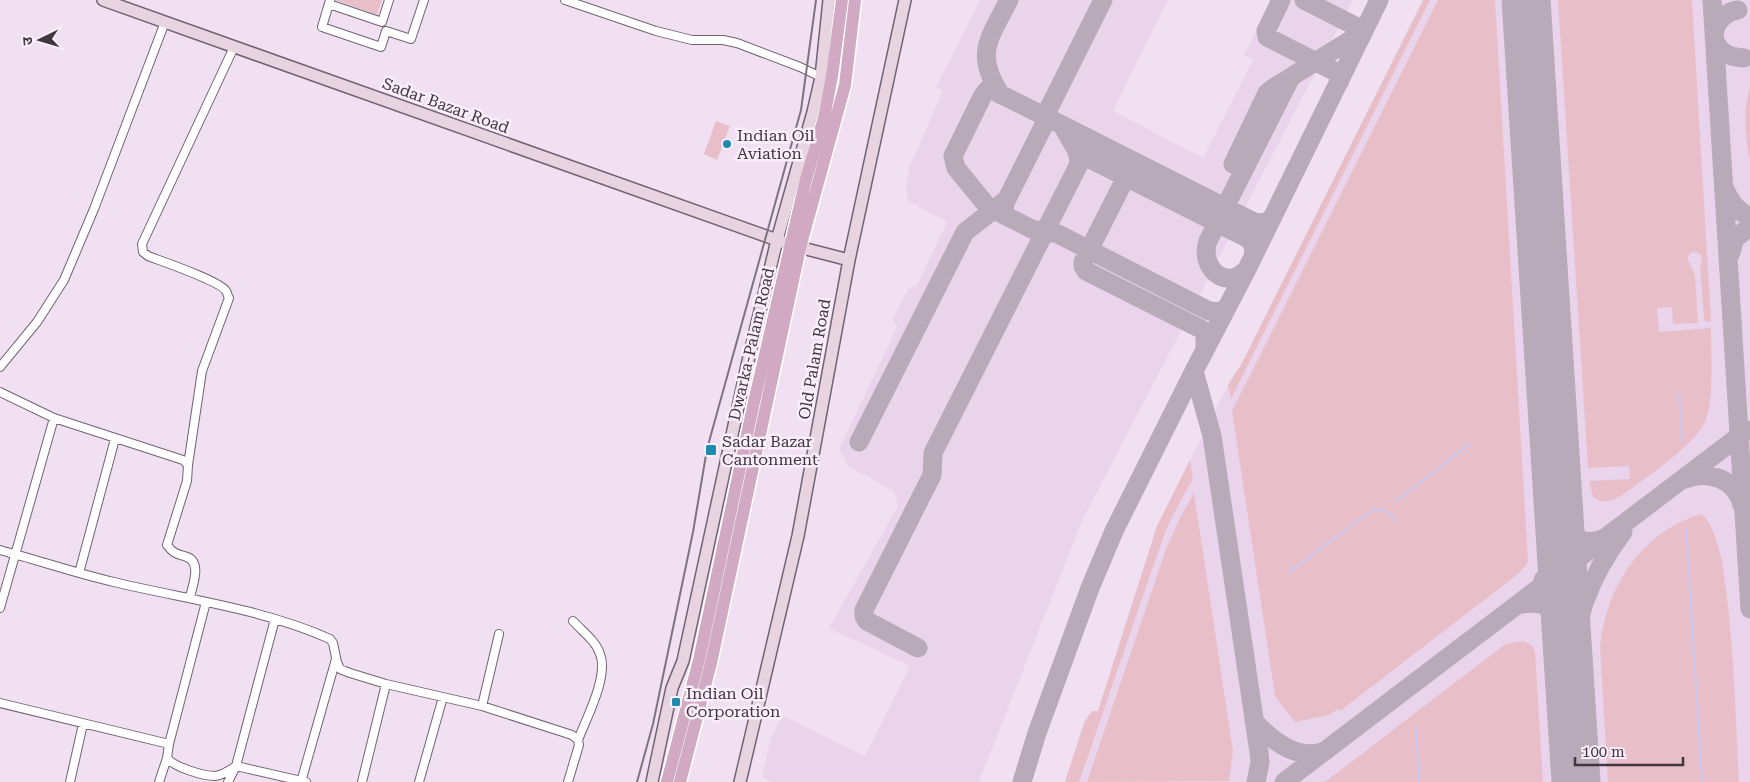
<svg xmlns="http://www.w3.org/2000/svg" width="1750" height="782" font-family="'Roboto Serif','Noto Sans Devanagari',serif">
  <rect width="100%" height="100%" fill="#f1e0f2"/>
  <path fill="#ead4ec" d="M980,0H1168L1113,111L1203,158L1253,60L1244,55L1271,0H1353L1082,521L979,782H772L762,777L771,738L782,715L865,756L910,666L829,628L898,506L894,491L849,467L839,449L897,327L893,319L908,289L917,285L947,222L908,201L906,183L910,166L943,90L936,87Z
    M1423,0H1750V782H1065L1084,723L1092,711H1098L1157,526L1228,385L1242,363Z"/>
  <path fill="#e8bfc9" d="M335,0H382L377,15Z
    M1423,0H1430L1231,399L1228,385L1242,363Z
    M1438,0H1495L1528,561L1526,565L1518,574L1340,711L1338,709L1329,715L1295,722L1275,696L1232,411Z
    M1558,0H1692L1711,321L1705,322L1704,319L1700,267L1702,260L1701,255L1697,252L1690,253L1687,258L1695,275L1698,323L1673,324L1672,307L1657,308L1659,332L1711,328C1711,350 1714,401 1706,420C1696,445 1644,479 1621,496C1610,502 1603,504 1593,497L1589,481L1630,479L1629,466L1588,468Z
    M1750,87V161C1745,136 1743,112 1750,87Z
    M716,121L730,126L717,160L704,154Z
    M1190,460L1193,480L1189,485L1168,525L1162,541L1079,782H1065L1084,723L1092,711H1098L1157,526Z
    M1194,493L1233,751L1229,781L1087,782L1166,549L1179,520Z
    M1701,514C1712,520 1720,550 1722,562C1734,634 1735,709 1739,782H1608L1600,647C1606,587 1641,532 1701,514Z
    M1523,641L1533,646L1535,652L1543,782H1325L1504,645L1510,643Z"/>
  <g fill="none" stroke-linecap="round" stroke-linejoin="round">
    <path stroke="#c9c9f0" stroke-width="2" d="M1679,393L1682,442
      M1396,501L1471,443
      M1686,528L1702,782
      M1288,573L1371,511C1382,508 1390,511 1397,521
      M1416,727L1419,782"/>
    <path stroke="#b8aab8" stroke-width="19" d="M1281,0L1266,31L1267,37L1338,73L1340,81
      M1304,0L1359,28L1366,25
      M1712,0L1750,609
      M1738,10C1717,13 1704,39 1725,53C1730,57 1737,57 1744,58
      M1001,95C974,54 989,39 1009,0
      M1062,125L1256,223L1267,222L1273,217
      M1233,164L1267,93L1273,88L1291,77
      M1135,181H1126L1122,185L1083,262V266L1086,271L1201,329L1205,334V349
      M1725,189C1730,202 1737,211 1750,217
      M1004,211L1005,203L1044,125L1048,110L1103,0
      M1730,255L1735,239L1750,226
      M1247,269C1225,292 1199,267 1208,241L1290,79L1294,75L1357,36L1363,30
      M1227,307L1221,312L1209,311L1058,234L1032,229L988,207L956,168L953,156L983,95L988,89L992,90L1062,125L1078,153L1249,239L1254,248L1253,257
      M1194,371L1212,436L1259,752L1260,762L1256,782
      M859,442L965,232L1006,200
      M1685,479C1709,470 1736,479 1742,505
      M1558,510C1565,532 1580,549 1605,538
      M1543,580C1557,566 1559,550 1560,531
      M1517,605C1543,599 1556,607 1567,631
      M918,648L867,621L864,616V610L932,475L933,453L1078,166L1079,161L1077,151
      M1570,680C1573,623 1588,578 1623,532
      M1254,721C1271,740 1299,763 1327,750
      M1022,782L1037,733L1090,588L1114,531L1194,371L1247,269L1379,0
      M1284,782L1747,430"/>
    <path stroke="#b8aab8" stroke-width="49" d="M1526,0L1576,782"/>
    <g stroke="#716373" stroke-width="10">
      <path id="street" d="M330,0L322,27L381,47L386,31L411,39L424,0
        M565,0L656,31L692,40H723L737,43L800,67L821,77
        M329,4L382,22L389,0
        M0,367L37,322L64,280L94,209L165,22
        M0,392L54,418L183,460L188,465L187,481L167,545C172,552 176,554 184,556C203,560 193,584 190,597
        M188,465L202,371L229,298C228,297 227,292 226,291C220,281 161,261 148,256L143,252L142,244L234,47
        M0,550C38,560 75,573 114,582C184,599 264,609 330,639L333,643L337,662L340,669L350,673L386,684L482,706L572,735L578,740L579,745L568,782
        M79,573L115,439
        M0,608L54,418
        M573,621C582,631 596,641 600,654C609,676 586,719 578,740
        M0,703L169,744L206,602
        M482,706L499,634
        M169,744L167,758C174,767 203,776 215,776C223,775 230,770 236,766L306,782
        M70,782L83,724
        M159,782L167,758
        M228,782L236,766L275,619
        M301,782L336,659
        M362,782L386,684
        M419,782L443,697"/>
    </g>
    <g stroke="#716373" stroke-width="14">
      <path id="secondary" d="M103,0L791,245L849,260
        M652,782L672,688L683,661L748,361L777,240L813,112L821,77L829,0
        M740,782L798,536L849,260L905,0"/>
    </g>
    <g stroke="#fff" stroke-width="15">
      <path id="primary" d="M667,782L699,660L754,402L806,179L824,118L832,76L842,0
        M680,782L711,663L800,248L845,85L855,0"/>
    </g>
    <use href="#street" stroke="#fff" stroke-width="8"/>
    <use href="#secondary" stroke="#e8d4e0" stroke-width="11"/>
    <use href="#primary" stroke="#d1a9c2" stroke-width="12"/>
    <path stroke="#7e747f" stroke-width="2" d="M637,782L653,724L693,532L707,449L801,110L816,0"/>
  </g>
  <g fill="#1e8cb2" stroke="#fceefd" stroke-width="2">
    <circle cx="727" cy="144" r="5"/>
    <rect x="705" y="444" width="12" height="12" rx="2.5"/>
    <rect x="671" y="697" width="10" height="10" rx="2.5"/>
  </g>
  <g text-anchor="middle" stroke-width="5" stroke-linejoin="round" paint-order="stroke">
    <g font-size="16" fill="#3e373e" stroke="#fceefd">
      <text transform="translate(446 105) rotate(20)" y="6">Sadar Bazar Road</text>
      <text transform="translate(751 344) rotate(-77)" y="6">Dwarka-Palam Road</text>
      <text transform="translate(814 359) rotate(-80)" y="6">Old Palam Road</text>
    </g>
    <g font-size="16" fill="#3e373e" stroke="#fceefd" text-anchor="start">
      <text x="737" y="141">Indian Oil<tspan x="737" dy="18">Aviation</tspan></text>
      <text x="722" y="447">Sadar Bazar<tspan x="722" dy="18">Cantonment</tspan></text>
      <text x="686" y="699">Indian Oil<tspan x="686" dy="18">Corporation</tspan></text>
    </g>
  </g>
  <g transform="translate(40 40) rotate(265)" stroke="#fceefd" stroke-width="4" paint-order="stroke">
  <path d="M0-4L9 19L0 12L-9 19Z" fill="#3e373e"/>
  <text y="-8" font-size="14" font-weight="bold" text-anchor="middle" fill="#3e373e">उ</text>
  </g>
  <path d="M1575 757v8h108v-8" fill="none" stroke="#3e373e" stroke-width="2.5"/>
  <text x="1582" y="757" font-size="15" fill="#3e373e" stroke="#fceefd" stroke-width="4" paint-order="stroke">100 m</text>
</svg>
